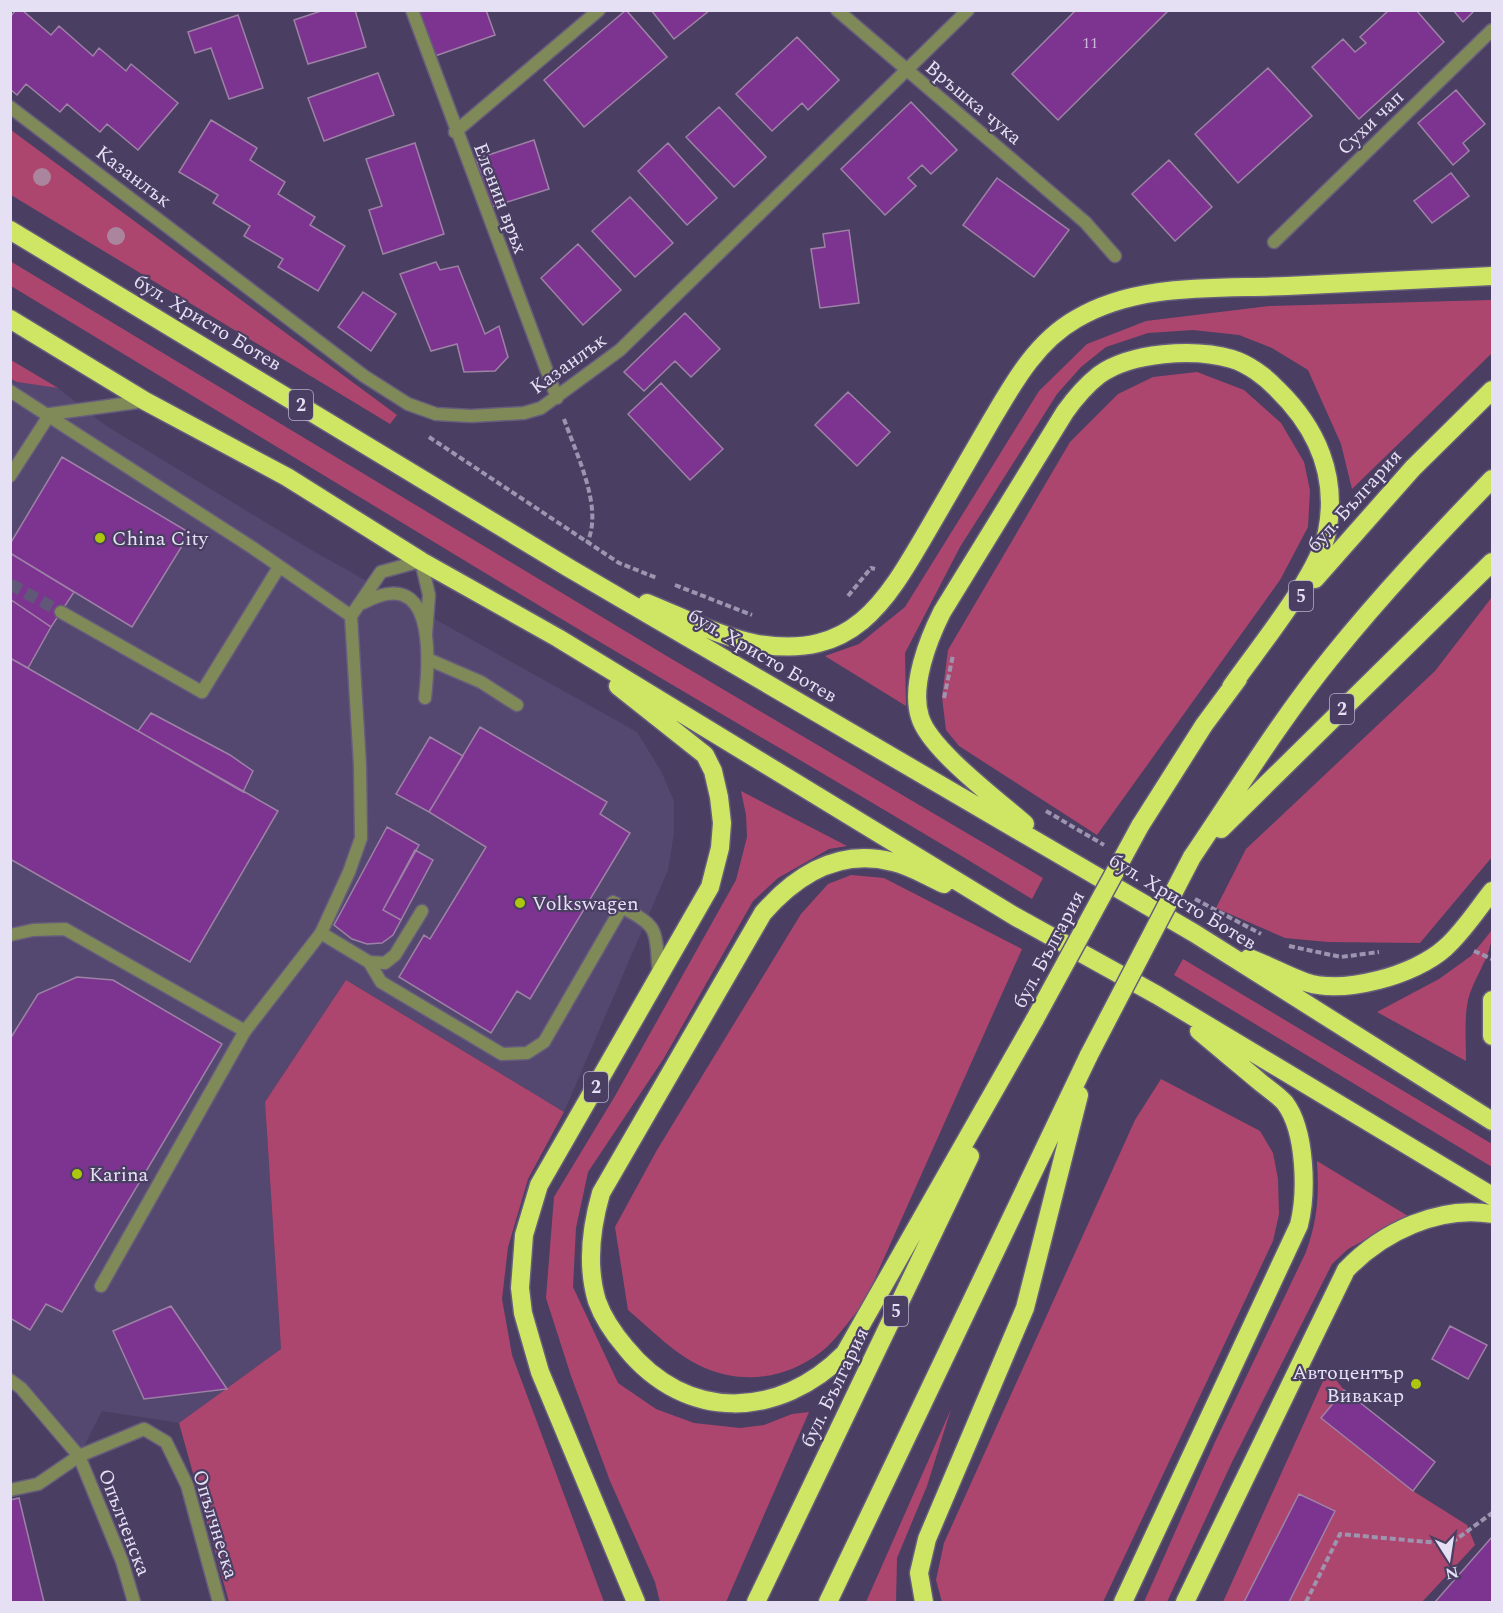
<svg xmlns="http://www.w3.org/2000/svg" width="1503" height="1613" font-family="Spectral,serif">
  <rect width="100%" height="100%" fill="#4a3f62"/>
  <path fill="#544770" d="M10,379L17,382L58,388L105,425L313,551L637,732L661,771L674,801V833L668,870L564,1112L346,980L265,1102L281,1349L179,1423L102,1411L79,1456L11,1380Z"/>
  <path fill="#ad466e" d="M11,130L397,415L390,424L11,195Z
    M10,261L665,655L1043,878L1032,899C889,811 744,728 600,642C403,524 207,404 11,286Z
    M1492,300V353L1352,489L1341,444L1308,370L1272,348L1239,335L1193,330L1148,333L1106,347L1081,367L1057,394L960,547L905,653L906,706L825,656L859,644L905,607L1039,391L1087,344L1146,321L1269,306Z
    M11,360L58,388L17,382L11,379Z
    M1197,372L1244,390L1281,423L1304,462L1310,490L1308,527L1280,580L1097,835L959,746L946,730L942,697L948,650L1070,442L1118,394L1153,377Z
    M1492,597V857L1420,943L1328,942L1285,938L1216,908L1246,849L1435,671Z
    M741,791L847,846L829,849L778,878L753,901L664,1058L588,1172L576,1228L573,1287L618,1383L656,1409L694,1423L740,1428L764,1425L792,1414L809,1412L726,1602H660L655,1582L610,1481L571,1376L546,1298L554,1197L615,1096L736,880L747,837L746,815Z
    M851,875L884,878L1022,949L864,1303C852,1317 841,1333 828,1346C794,1377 748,1386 705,1368C676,1356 651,1329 628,1310L615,1227L657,1150L801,914L828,884Z
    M1492,930C1493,955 1474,976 1468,1000C1464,1019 1466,1042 1466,1061L1377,1012L1439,979L1471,956Z
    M1183,959L1492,1144V1167L1174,975Z
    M346,980L564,1112L528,1179L508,1247L502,1299L512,1355L604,1602H229L179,1423L281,1349L265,1102Z
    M1161,1079L1260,1131L1273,1153L1278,1179L1279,1214L1273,1241L1103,1602H942L936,1580L944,1543L1135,1120Z
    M1317,1161L1408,1216L1348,1249L1332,1264L1232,1462L1167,1602H1144L1215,1442L1306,1252C1318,1218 1319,1196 1317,1161Z
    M1328,1370L1344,1390L1321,1418L1413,1491L1467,1525L1475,1545L1422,1602H1223Z
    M951,1409L927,1486L897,1558L896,1602H866Z"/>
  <path fill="#7d3491" stroke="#9d82a5" stroke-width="1.5" d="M16,10H22L51,35L59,26L93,56L99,48L126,71L131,64L178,103L138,150L107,124L100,132L67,104L60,112L26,84L17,95L10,89V17Z
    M324,10H355L366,47L308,64L294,20Z
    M486,10L495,35L435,56L419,11Z
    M626,10L667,57L584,127L544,80Z
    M651,10H710L674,39Z
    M1076,10H1169L1058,120L1012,74Z
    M1389,10H1416L1444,42L1359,119L1312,67L1343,39L1355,52L1366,43L1360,37Z
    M1453,10H1475L1463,22Z
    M238,15L263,88L229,99L211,48L195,53L188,32Z
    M797,37L839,80L808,110L802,103L772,131L736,94Z
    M1268,68L1312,116L1238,183L1195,134Z
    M378,73L394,115L324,141L308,98Z
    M1456,90L1485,124L1463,143L1469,151L1453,165L1418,123Z
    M911,102L957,150L931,174L922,165L908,178L916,186L885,215L841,169Z
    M719,107L766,157L734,187L686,137Z
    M211,120L257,148L250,160L285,182L278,194L315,217L310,225L345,246L318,291L278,267L283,259L244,236L250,226L213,203L218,195L179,172Z
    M534,140L549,189L491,207L476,159Z
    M415,143L444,234L383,254L369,210L382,206L366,159Z
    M668,143L717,198L687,225L638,171Z
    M1169,160L1212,207L1175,241L1132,194Z
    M1451,173L1469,196L1432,223L1414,201Z
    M997,178L1069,230L1034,277L963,225Z
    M630,197L673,243L635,277L592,231Z
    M849,230L859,303L820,308L811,249L825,247L823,234Z
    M578,244L621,290L583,325L541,278Z
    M436,262L440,270L458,266L485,334L499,326L508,357L495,371L464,372L457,344L431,351L400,274Z
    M363,292L396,314L371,351L338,327Z
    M685,313L720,349L691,377L675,361L644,391L624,372Z
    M661,383L723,449L690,480L628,414Z
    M848,392L890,432L857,466L815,425Z
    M62,457L190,533L132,627L10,553V544Z
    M10,553L74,592L51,627L10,599Z
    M10,599L51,627L28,668L10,658Z
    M10,658L278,811L190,962L10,859Z
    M151,713L230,755L253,771L243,792L138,731Z
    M480,727L607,802L600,814L630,833L530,999L517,991L491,1033L399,977L424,935L430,939L486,847L429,812Z
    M430,737L463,756L429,812L396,794Z
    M387,827L419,845L383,910L401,920L393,935L382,943L367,944L352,939L334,925Z
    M415,850L433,860L401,920L383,910Z
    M77,977L113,980L222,1044L62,1312L46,1304L30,1330L10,1318V1039L38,994Z
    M171,1306L227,1389L144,1399L113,1331Z
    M1450,1326L1487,1345L1468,1379L1432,1359Z
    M1344,1390L1435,1462L1413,1491L1321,1418Z
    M1299,1494L1335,1511L1289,1602H1244Z
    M19,1498L44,1602H10V1500Z
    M1492,1537V1602H1435Z"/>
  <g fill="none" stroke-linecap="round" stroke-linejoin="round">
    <path stroke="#615778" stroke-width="12" stroke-dasharray="12 6" stroke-linecap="butt" d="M10,584L61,612"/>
    <g stroke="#665c7c" stroke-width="15">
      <path id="lane" d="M1085,222L1115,256
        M10,391L253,548L351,616L381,572L421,561L429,595L426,634
        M50,414L145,401
        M363,603C434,564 430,654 425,698
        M430,660L481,682L517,705
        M202,692L279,567
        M613,902C659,928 655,922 659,976
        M321,933L369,962L385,963L395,955L422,911
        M369,962L381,982L502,1054L527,1053L544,1042L622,907
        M101,1286L245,1031
        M10,1490L38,1484L79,1456"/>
    </g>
    <g stroke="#665c7c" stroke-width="15">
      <path id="street" d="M412,10L557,398
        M837,10L1085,222
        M10,107L364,376L408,404L436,414L471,416L524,413L541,408L620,350L968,10
        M455,132L599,10
        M1274,242L1492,30
        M10,476L50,414
        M61,612L202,692
        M10,935L33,930L65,929L245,1031L321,933L349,872L361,838L360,766L351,616
        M10,1380L21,1388L79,1456L144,1429L166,1442L187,1485L219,1602
        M79,1456L122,1561L134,1602"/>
    </g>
    <g stroke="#665c7c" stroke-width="21">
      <path id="highway" d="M10,230L569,568L1194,933L1492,1121
        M10,319L145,401L287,477L421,561L558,638L1016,917L1157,995L1492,1196
        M1315,579L1413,468L1492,390
        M647,603C682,617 720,637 758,644C855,660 887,600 929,528C950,492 971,456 991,421C1014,382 1036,342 1076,319C1138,282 1217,289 1287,286C1355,283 1424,279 1492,276
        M618,686L705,755L713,771L719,797L722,823L720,848L710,887L539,1185L524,1235L520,1288L523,1313L540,1372L636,1602
        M1025,824C999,801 929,749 920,717C910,686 928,640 942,612L1065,412C1075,398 1085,386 1099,375C1131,352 1194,348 1232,359C1248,364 1265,376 1277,389C1317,428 1338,476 1327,532C1318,576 1258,648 1231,687
        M1140,826L1204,725L1238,679
        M1221,829L1492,562
        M1192,857C1238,789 1281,719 1333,655C1383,593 1437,536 1492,479
        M944,884C928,877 911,866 893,862C840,848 797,874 763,913L601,1193C591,1228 586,1265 597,1301C603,1318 614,1334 626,1348C686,1422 779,1420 845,1353L1035,1019
        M1249,958C1268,965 1286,975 1305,982C1344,995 1415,975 1445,948C1463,932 1477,910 1492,891
        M1492,1000V1036
        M756,1602L970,1156
        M828,1602L1089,1055
        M924,1602L919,1573L927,1539L1025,1308L1079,1095
        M1123,1602L1299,1225C1307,1193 1306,1131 1285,1103C1278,1095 1267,1088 1260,1082C1240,1065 1219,1048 1199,1031
        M1185,1602L1346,1270C1382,1232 1439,1205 1492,1214"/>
    </g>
    <path stroke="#9d95b0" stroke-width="4" stroke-dasharray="6 3" stroke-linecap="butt" d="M564,419C576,454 604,508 587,543
      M429,437L619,563L657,578
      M675,585L752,615
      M848,596L871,568L875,569
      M944,698L953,655
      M1046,811L1104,845
      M1195,899L1261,934
      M1289,946L1341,957L1379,952
      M1474,951L1492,959
      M1306,1602L1340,1534L1450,1544L1492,1513"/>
    <use href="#lane" stroke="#808a59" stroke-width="12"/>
    <use href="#street" stroke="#808a59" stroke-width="12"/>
    <use href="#highway" stroke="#cee663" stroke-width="18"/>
    <g stroke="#665c7c" stroke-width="21" stroke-linecap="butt">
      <path id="highway-bridge" d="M1035,1019L1140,826
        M1089,1055L1192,857"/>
    </g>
    <use href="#highway-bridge" stroke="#cee663" stroke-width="18"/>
  </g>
  <g fill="#ab849e">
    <circle cx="42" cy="177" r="9"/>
    <circle cx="116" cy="236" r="9"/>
  </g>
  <g fill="#adc60e" stroke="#4a3f62" stroke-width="2">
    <circle cx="100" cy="538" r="6"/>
    <circle cx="520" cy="903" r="6"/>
    <circle cx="77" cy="1174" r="6"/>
    <circle cx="1416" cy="1384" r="6"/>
  </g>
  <g text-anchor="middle" stroke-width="4.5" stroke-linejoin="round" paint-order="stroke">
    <g font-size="16" fill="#ccb5dc">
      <text x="1090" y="48">11</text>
    </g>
    <g fill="#4a3f62" stroke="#b7b0c9" stroke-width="1.5">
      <rect x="289" y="390" width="24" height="30" rx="4.5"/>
      <rect x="1289" y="581" width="24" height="30" rx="4.5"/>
      <rect x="1330" y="694" width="24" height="30" rx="4.5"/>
      <rect x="584" y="1072" width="24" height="30" rx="4.5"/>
      <rect x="884" y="1296" width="24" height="30" rx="4.5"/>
    </g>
    <g font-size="18" font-weight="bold" fill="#e6e0f5">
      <text x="301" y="411">2</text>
      <text x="1301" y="602">5</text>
      <text x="1342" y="715">2</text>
      <text x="596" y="1093">2</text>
      <text x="896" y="1317">5</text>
    </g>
    <g font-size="20" fill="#e6e0f5" stroke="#4a3f62">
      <text transform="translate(974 102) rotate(40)" y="7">Връшка чука</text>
      <text transform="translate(1370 122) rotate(-44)" y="7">Сухи чап</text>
      <text transform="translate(134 176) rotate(37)" y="7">Казанлък</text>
      <text transform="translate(501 198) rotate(69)" y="7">Еленин връх</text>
      <text transform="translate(208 322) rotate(31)" y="7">бул. Христо Ботев</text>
      <text transform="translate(568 363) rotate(-36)" y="7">Казанлък</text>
      <text transform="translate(1354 500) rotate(-48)" y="7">бул. България</text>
      <text transform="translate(763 655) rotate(30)" y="7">бул. Христо Ботев</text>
      <text transform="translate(1183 901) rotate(31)" y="7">бул. Христо Ботев</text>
      <text transform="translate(1048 949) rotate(-62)" y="7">бул. България</text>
      <text transform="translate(834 1387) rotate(-64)" y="7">бул. България</text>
      <text transform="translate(125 1522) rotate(69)" y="7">Опълченска</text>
      <text transform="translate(216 1524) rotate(73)" y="7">Опълчнеска</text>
    </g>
    <g font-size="20" fill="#e6e0f5" stroke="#4a3f62" text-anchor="start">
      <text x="112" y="545">China City</text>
      <text x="532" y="910">Volkswagen</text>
      <text x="89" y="1181">Karina</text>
      <text x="1404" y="1379" text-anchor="end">Автоцентър<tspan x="1404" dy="23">Вивакар</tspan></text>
    </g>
  </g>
  <rect width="1503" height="1613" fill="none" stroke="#e6e0f5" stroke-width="24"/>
  <g transform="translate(1449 1559) rotate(168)" stroke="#4a3f62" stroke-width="4.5" paint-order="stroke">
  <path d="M0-4.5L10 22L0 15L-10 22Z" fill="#e6e0f5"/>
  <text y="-9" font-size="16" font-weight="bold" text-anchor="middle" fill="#e6e0f5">N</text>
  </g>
</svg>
